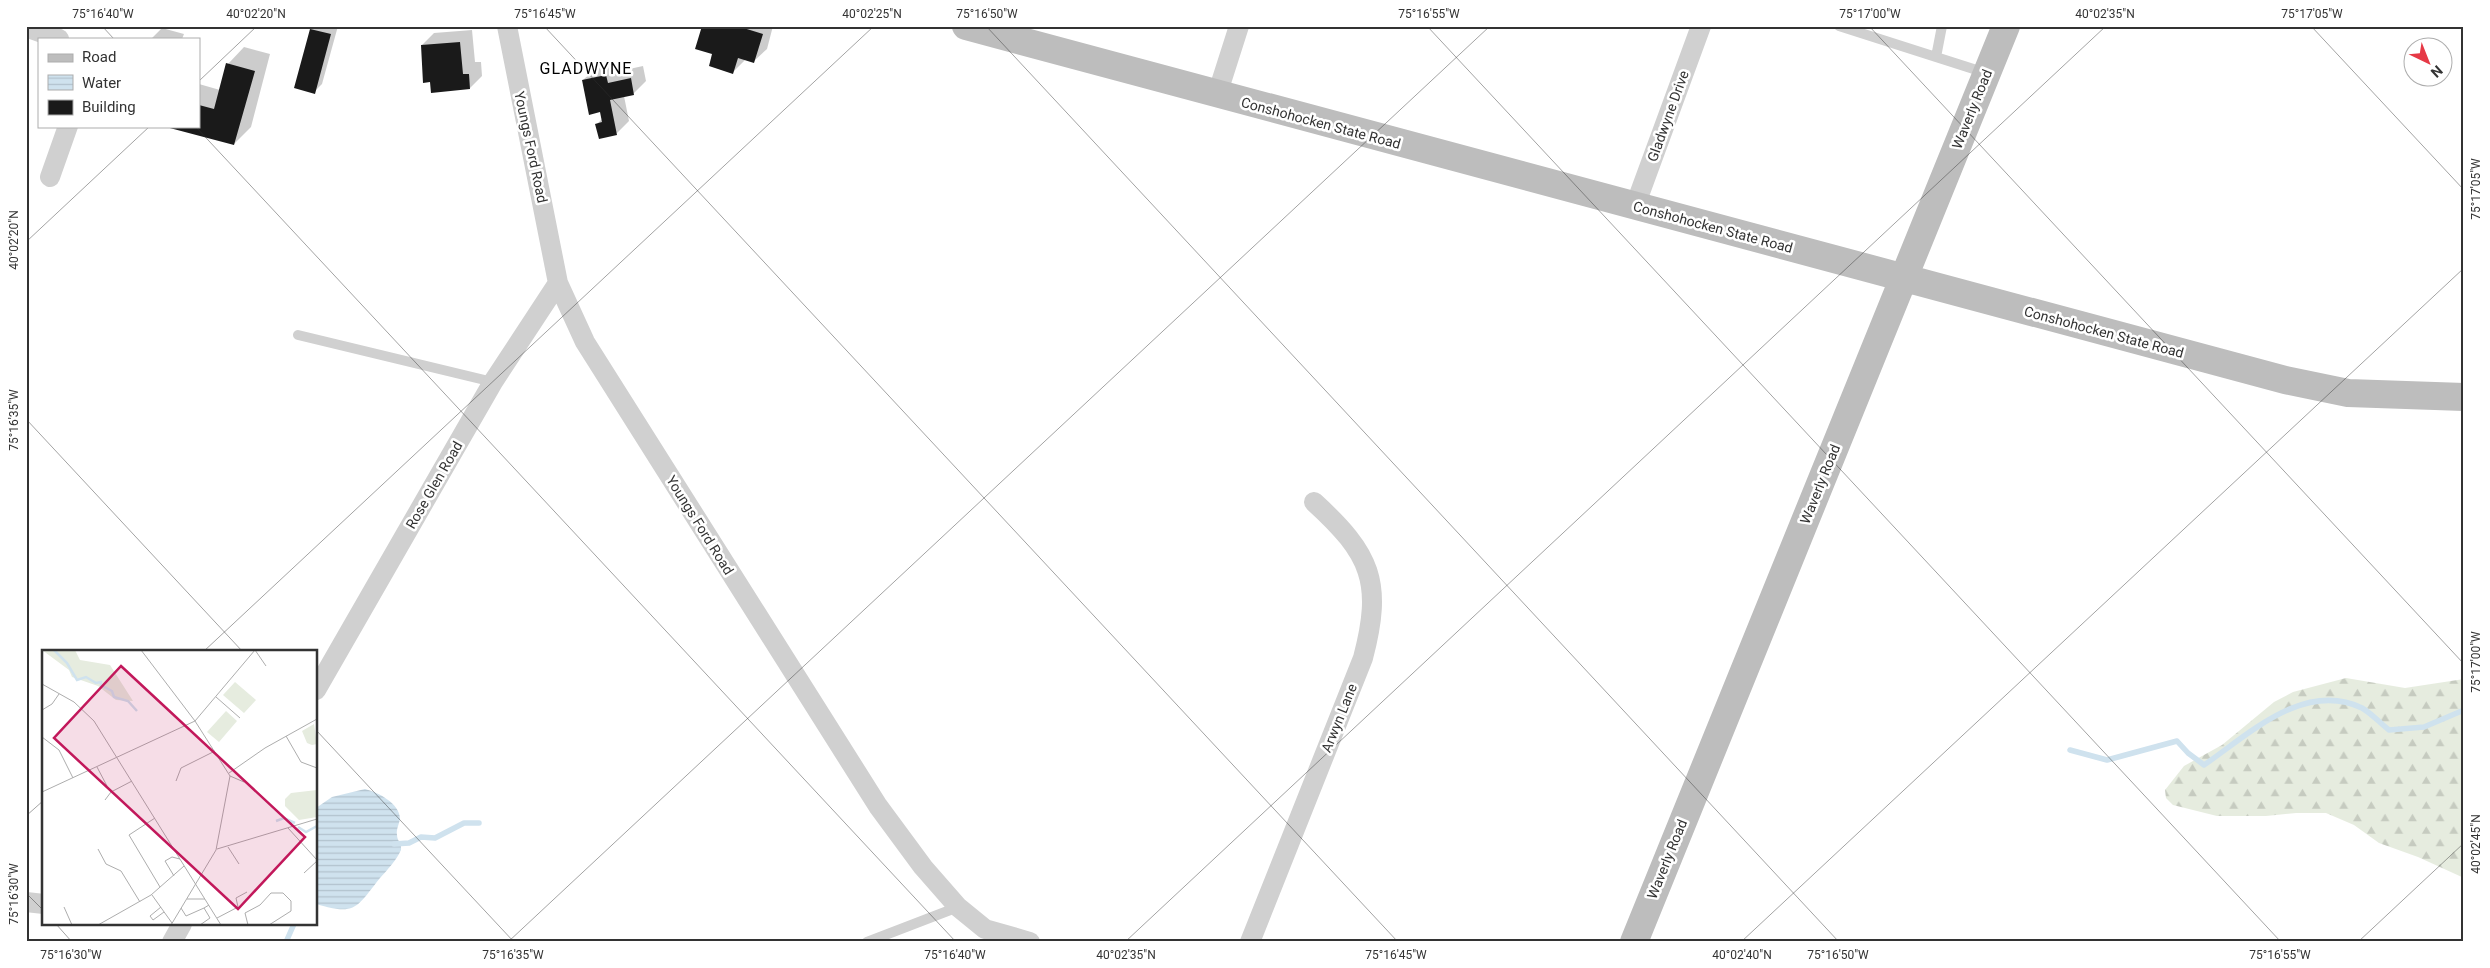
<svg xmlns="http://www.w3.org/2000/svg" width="2490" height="968" font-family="Roboto,sans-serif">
  <defs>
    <pattern id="forest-firs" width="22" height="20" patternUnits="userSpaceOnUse" patternTransform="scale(1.25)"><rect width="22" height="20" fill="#e6ecdf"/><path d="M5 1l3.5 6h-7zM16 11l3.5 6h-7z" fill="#c6cbc0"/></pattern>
    <pattern id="water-rules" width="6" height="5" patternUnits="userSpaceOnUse" patternTransform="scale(1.25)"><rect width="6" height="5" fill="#cfe2ee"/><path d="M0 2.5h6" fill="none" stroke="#b2c2cd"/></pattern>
  </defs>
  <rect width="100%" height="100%" fill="#fff"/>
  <path fill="url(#forest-firs)" d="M2346,678L2405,688L2464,679V878L2418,857L2379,843L2354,825L2326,813H2296L2266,816H2217L2173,805L2166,798L2165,790L2184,766L2222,745L2274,702L2293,692Z"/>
  <path fill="url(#water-rules)" d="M365,789C377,792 400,803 400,819C399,824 396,830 397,835C397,841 402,843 401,850C396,861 388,869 380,878C356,908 356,916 316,904V808L332,797Z"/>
  <path fill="#0003" d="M314,26H338L322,84L314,92L311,29Z
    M703,26H773L767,49L754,61L746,59L733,72Z
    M162,28L184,34L182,39H151Z
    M472,30L475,62H481L482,76L470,88L422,45L434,33Z
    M244,47L270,54L251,127L234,144L168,126H199V84L220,90L228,64Z
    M618,63L620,71L643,66L646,81L634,93L624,96L629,121L617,133L597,124L603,118L601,111L583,80L596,68Z"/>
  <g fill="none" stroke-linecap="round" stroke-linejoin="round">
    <path stroke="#cfe2ee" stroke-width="5.5" d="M2070,750L2107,760L2177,741L2188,753L2204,765C2248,735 2304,680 2362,708C2371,713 2380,723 2389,730L2424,727L2464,710
      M394,844L409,843L421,837L435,838L464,823H479
      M286,942L294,924"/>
  </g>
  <path fill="#1a1a1a" d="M702,26H737L763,34L754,63L738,58L733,74L709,66L712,54L695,49Z
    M310,29L331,34L315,94L294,88Z
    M460,42L463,74H469L470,89L431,93L430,82L423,83L421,45Z
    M226,63L255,71L234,145L166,127L199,126V105L214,109Z
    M606,75L608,83L631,78L634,95L610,100L617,135L599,139L595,124L602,122L600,112L589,115L582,80Z"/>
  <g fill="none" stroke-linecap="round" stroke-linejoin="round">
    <path stroke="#d0d0d0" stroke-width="10" d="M1839,26L1986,73
      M1936,57L1942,26
      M298,335L493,382
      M867,942L958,907"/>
    <path stroke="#d0d0d0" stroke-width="20" d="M507,26L558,283L585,342L878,806L923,867L958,907L985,929L1030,942
      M26,27L59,39
      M1217,95L1239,26
      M50,177L68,126
      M1635,206L1701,26
      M316,690L493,382L558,283
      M26,902L44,904
      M172,942L182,924
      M1250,942L1363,658C1383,582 1371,554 1314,502"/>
    <path stroke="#bdbdbd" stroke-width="28" d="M966,26L2285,380L2348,393L2464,397
      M1634,942L2006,26"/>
  </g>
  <path fill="none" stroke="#333" stroke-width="1" stroke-opacity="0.45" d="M102,26L114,39M544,26L1398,942M986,26L1839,942M1427,26L2281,942M1869,26L2464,664M2311,26L2464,190M199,81L257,26M195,126L956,942M26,242L150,126M26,419L243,652M203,652L874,26M316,730L514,942M26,816L44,800M26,893L44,911M56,924L72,942M508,942L1490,26M1125,942L2106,26M1741,942L2464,268M2358,942L2464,843"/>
  <g text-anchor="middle" stroke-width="5" stroke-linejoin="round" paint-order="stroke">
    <g font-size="14" fill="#333" stroke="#fff">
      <text transform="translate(1972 109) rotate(-68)" y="5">Waverly Road</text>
      <text transform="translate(1668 116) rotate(-70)" y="5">Gladwyne Drive</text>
      <text transform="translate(1321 123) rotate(15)" y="5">Conshohocken State Road</text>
      <text transform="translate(531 147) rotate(78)" y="5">Youngs Ford Road</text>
      <text transform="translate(1713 227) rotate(15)" y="5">Conshohocken State Road</text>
      <text transform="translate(2104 332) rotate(15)" y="5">Conshohocken State Road</text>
      <text transform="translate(1820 484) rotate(-68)" y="5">Waverly Road</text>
      <text transform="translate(434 485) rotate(-60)" y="5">Rose Glen Road</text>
      <text transform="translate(700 525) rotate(58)" y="5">Youngs Ford Road</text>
      <text transform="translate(1339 718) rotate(-68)" y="5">Arwyn Lane</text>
      <text transform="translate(1667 859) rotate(-68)" y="5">Waverly Road</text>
    </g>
    <g font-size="16" letter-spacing="1" fill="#000" stroke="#fff">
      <text x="586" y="74">GLADWYNE</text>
    </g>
  </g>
  <g transform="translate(42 650)">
    <rect width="275" height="275" fill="#fff"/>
    <path d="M193,32L214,50L202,63L181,45ZM184,61L195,71L177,92L165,82Z" fill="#e6ecdf"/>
    <path d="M0,0H33L38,10L68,15L91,51L74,50L56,36L30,27L27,20ZM272,74L275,94L270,95L265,93L260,81ZM275,140V167L257,170L243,156V149L249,143Z" fill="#e6ecdf"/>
    <path fill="none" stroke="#cfe2ee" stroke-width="2.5" d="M12,0L25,13L35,30L44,27L54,33L59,32V35L70,41L72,47L86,51L95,61M234,171L242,168L253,173M256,177L264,182L275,176"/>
    <path fill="none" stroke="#adadad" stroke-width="1" d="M99,0L153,71L188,126L174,200L129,275M0,34L32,52L52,71L179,275M174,47L198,68M0,60L10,54L17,44M244,86L259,112L275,118M0,87L17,100L31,128M55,117L65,136M187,123L223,98L275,69M188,126L202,132M134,131L139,118L173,101M0,142L153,71L213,0L224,16M63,150L69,142L90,131M113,168L87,185L118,237M246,178L275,210M186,197L197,214M56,199L64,214L79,221L98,252M175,199L275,169M262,223L275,211M132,226L123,211L130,207L138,209M110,245L130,273M145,249H163M22,257L30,275M119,257L108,266L111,270L122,262M139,258L144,266L162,258M175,268L196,257L194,248L205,242M56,275L109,245L142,216M158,275L168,268L162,258L167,255M206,275L203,263L218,255L229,243H241L249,251V261L227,275"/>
    <path fill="#c2185b" fill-opacity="0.15" stroke="#c2185b" stroke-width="2.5" d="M79,16L263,187L196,259L12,88Z"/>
    <rect width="275" height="275" fill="none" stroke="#333" stroke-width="2.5"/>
  </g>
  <rect width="2490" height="968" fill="none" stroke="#ffffff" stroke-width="55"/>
  <rect x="38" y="38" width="162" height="90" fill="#ffffff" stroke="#adadad"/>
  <rect x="48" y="54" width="25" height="8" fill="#bdbdbd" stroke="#adadad"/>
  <text x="82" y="62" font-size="15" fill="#333333">Road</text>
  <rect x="48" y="75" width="25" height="15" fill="url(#water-rules)" stroke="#adadad"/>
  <text x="82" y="88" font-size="15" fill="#333333">Water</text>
  <rect x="48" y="100" width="25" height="15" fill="#1a1a1a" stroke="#adadad"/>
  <text x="82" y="112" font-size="15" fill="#333333">Building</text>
  <g transform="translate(2428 62) rotate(137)"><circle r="24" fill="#ffffff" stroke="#adadad"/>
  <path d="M0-4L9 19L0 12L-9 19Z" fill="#e63946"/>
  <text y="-8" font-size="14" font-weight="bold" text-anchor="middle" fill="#333333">N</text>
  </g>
  <rect x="28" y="28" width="2434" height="912" fill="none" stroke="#333" stroke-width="2"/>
  <g font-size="12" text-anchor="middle" fill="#333">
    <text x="103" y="18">75°16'40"W</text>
    <text x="256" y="18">40°02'20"N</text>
    <text x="545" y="18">75°16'45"W</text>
    <text x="872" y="18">40°02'25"N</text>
    <text x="987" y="18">75°16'50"W</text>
    <text x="1429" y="18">75°16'55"W</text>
    <text x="1870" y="18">75°17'00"W</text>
    <text x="2105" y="18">40°02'35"N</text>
    <text x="2312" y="18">75°17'05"W</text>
    <text transform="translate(2476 189) rotate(-90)" y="4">75°17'05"W</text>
    <text transform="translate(14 240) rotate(-90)" y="4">40°02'20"N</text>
    <text transform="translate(14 420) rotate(-90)" y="4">75°16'35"W</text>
    <text transform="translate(2476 662) rotate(-90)" y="4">75°17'00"W</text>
    <text transform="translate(2476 844) rotate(-90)" y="4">40°02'45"N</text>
    <text transform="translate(14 894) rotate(-90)" y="4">75°16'30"W</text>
    <text x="71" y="959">75°16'30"W</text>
    <text x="513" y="959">75°16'35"W</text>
    <text x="955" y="959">75°16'40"W</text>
    <text x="1126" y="959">40°02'35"N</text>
    <text x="1396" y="959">75°16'45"W</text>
    <text x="1742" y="959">40°02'40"N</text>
    <text x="1838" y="959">75°16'50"W</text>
    <text x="2280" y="959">75°16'55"W</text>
  </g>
</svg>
